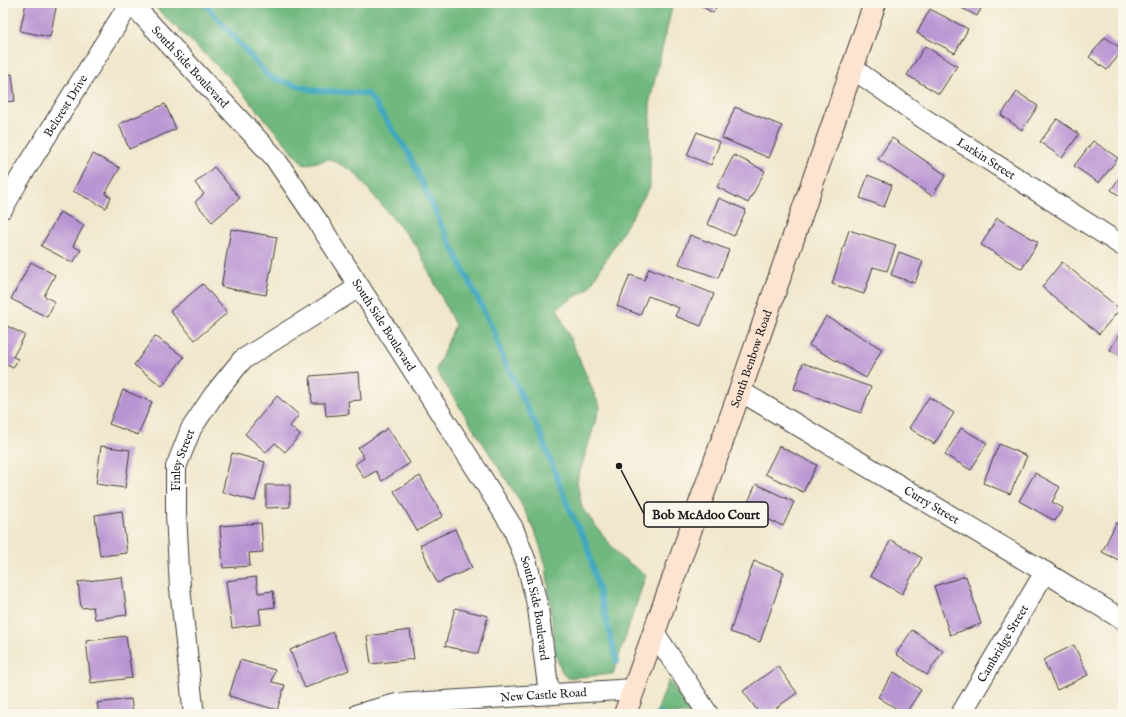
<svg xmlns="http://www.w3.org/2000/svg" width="1126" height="717" font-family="'IM FELL English',serif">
  <rect width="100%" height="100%" fill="#fbf7ec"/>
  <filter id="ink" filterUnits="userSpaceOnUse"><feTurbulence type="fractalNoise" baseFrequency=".025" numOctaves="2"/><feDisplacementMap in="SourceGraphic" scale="8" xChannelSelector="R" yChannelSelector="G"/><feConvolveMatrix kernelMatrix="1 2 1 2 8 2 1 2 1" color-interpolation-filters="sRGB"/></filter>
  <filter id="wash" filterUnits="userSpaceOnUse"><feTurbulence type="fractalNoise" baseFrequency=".012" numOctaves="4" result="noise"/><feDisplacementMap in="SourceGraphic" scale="16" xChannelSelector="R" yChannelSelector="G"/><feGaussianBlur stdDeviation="0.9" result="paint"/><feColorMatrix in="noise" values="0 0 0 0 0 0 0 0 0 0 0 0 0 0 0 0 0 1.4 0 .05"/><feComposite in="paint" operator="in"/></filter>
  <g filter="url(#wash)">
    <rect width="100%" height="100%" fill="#f0e7cc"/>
    <path fill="#6fb87f" stroke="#466a4e" d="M155,3H673L650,100V187L588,289L557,308L600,407L577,481L582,508L620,557L646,575L613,674L567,678L562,672L556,656L546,565L535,531L518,498L436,370L455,325L417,247L353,171L330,159L304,165L228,76L156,8Z
      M669,680L690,714H656Z"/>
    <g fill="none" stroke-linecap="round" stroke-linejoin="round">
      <path stroke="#40a8c0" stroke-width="5.5" d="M204,3L269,77L312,90L368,94L408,152L445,233L493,329L504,360L539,431L570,511L586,542L617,662
        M660,713L661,714"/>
    </g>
    <g id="blocks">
      <path fill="#b994d3" d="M26,3H57L50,37L20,31Z
        M696,3H719L713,13Z
        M952,3H984L977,16Z
        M930,9L968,29L955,53L917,33Z
        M1105,37L1123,50L1107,70L1089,57Z
        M925,46L957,66L939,94L907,75Z
        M12,74L15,101L3,102V75Z
        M1017,92L1038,106L1022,130L1001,115Z
        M165,104L176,129L129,149L119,124Z
        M735,107L782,126L769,158L722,138Z
        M1057,119L1079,134L1062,158L1040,142Z
        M697,132L720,142L711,165L687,155Z
        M892,138L946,175L932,196L878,159Z
        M1093,141L1118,158L1099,183L1074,166Z
        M93,154L120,168L105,194L111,197L106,208L73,191Z
        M734,155L765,171L748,203L717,187Z
        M214,167L240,198L212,222L195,202L204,194L195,183Z
        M1123,172V198L1111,190Z
        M868,175L892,185L884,207L860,198Z
        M719,198L746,210L734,236L707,224Z
        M60,212L84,225L73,246L81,250L73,263L41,246Z
        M997,218L1038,242L1022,269L981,245Z
        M231,229L277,237L266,295L221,287Z
        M849,230L896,245L887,271L873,267L864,294L832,284Z
        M690,235L729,250L718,278L679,264Z
        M899,252L923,261L915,283L891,275Z
        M31,262L55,275L44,296L55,302L47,317L11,299Z
        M1062,262L1120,309L1099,334L1042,287Z
        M649,268L714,294L701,326L675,316L679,308L648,296L640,315L617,306L630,275L644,280Z
        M203,284L227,313L195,340L170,311Z
        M826,316L882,349L866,378L809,345Z
        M3,324L25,335L13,357L18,359L13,368L3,363Z
        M1123,327V357L1110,350Z
        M155,336L184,357L162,386L134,365Z
        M803,363L871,387L861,413L794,389Z
        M359,372L361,400L348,401L349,414L326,416L325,403H312L310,376Z
        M123,390L152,402L138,435L109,424Z
        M277,396L299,415L290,426L300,435L285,452L275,443L266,452L245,434Z
        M929,397L954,413L934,444L909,428Z
        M388,428L410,463L382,481L376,471L364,478L355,464L364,458L358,448Z
        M961,428L987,443L971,470L945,455Z
        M999,444L1027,456L1010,494L983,483Z
        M101,446L130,450L125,488L96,484Z
        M779,446L817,465L803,492L765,474Z
        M232,453L265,462L255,501L222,492Z
        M1035,473L1060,487L1052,502L1063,508L1055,521L1019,501Z
        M420,476L443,516L417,531L394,491Z
        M756,484L794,502L783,526L745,509Z
        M266,485H290V507L266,508Z
        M122,511L127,553L100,556L95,515Z
        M261,523L263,552L249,553L250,566L223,568L220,526Z
        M1116,523L1123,526V562L1102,552Z
        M455,529L472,568L437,583L420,545Z
        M891,540L922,558L902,594L870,576Z
        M754,561L784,572L760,642L730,632Z
        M966,576L981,624L950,635L934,586Z
        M122,577L127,615L95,619L93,607L81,608L78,582Z
        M256,577L258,593L273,591L275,607L259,609L261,624L232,628L226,581Z
        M455,608L488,616L478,654L445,646Z
        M410,630L414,659L371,664L367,636Z
        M912,630L943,651L927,675L896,654Z
        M333,632L349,670L305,688L290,650Z
        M126,636L132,678L91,683L86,641Z
        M1074,645L1088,675L1057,690L1043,660Z
        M240,660L275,670L272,682L285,685L277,710L229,696Z
        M778,666L797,693L768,714H760L743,691Z
        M894,672L921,690L905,714L878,697Z
        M131,699L133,714H99L97,703Z"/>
    </g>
  </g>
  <g filter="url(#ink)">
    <use href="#blocks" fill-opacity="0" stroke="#3c3a36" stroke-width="1"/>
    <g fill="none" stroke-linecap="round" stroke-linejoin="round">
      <g stroke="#3c3a36" stroke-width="22">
        <g id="street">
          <path id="s1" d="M131,3L274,157L316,219L482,478L513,528L527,564L538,608L549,694"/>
          <path id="s2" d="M852,68L923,118L1123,246"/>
          <path id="s3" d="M3,208L17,183L130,3"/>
          <path id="s4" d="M740,391L1045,572L1123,620"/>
          <path d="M654,632L708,714"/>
          <path id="s5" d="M195,714L193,707L180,588L176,513V467L191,429L213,396L242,360L359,287"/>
          <path id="s6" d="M359,714L397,704L634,689"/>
          <path id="s7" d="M961,714L1045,572"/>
        </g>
      </g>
      <g stroke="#3c3a36" stroke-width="24">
        <g id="secondary">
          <path id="s8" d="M625,714L740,391L875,3"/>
        </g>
      </g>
      <use href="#street" stroke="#fff" stroke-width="20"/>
      <use href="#secondary" stroke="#fde4d1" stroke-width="22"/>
    </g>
  </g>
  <g text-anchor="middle" stroke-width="4" stroke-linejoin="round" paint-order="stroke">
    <g font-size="12" fill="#1c1c1c" stroke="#fbf7ec">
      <text dy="4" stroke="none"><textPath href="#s1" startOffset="87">South Side Boulevard</textPath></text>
      <text dy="4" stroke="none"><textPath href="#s3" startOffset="120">Belcrest Drive</textPath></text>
      <text dy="4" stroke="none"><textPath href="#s2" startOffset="162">Larkin Street</textPath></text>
      <text dy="4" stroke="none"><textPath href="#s1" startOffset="411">South Side Boulevard</textPath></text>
      <text dy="4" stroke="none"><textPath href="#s8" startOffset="377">South Benbow Road</textPath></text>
      <text dy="4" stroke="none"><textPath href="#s5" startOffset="256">Finley Street</textPath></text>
      <text dy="4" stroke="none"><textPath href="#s4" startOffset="223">Curry Street</textPath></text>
      <text dy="4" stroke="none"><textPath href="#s1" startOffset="735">South Side Boulevard</textPath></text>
      <text dy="4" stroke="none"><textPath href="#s7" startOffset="82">Cambridge Street</textPath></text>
      <text dy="4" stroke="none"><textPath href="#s6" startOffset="186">New Castle Road</textPath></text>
    </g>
  </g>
  <path fill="none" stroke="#1c1c1c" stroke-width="1.5" d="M619 466L644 514"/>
  <circle fill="#1c1c1c" stroke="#fbf7ec" stroke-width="1.5" cx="619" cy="466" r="4"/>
  <rect fill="#fbf7ec" stroke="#1c1c1c" stroke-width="1.5" x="644" y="502" width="124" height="25" rx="4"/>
  <g font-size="13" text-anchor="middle" font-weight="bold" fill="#1c1c1c">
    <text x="706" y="519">Bob McAdoo Court</text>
  </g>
  <rect width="1126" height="717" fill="none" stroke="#fbf7ec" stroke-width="16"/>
</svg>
